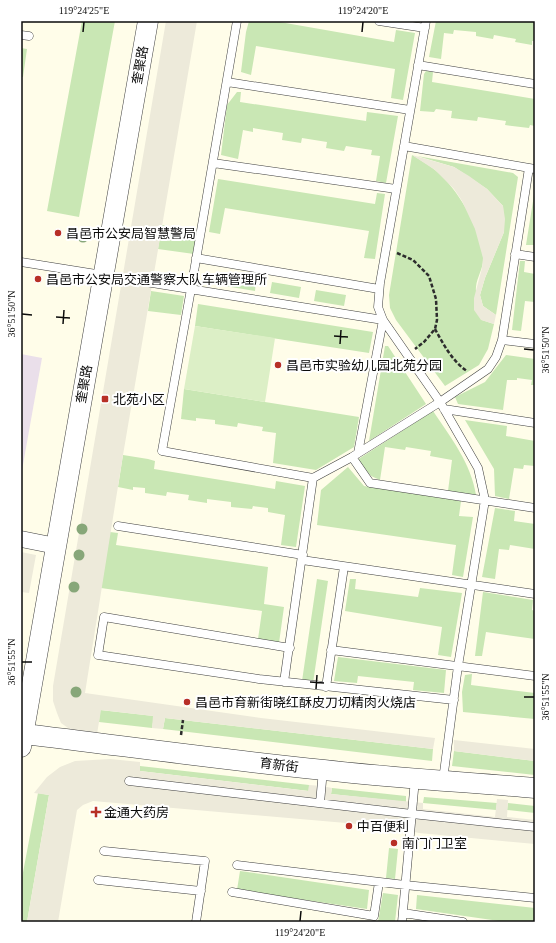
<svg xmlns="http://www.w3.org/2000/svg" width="556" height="943" font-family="'Times New Roman','Noto Sans SC',serif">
  <rect width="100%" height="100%" fill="#fffde9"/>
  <path fill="#eadfea" d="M21,354L42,358L21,476Z"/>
  <path fill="#c9e7b4" d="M82,21H115L79,217L47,211Z
    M249,21H274L394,42L396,30L415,33L403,100L391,98L395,69L256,46L251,75L241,72L246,32Z
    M436,21H535V41H532V45L515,42L516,39L494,35L493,39L476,36V32L454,30L453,34L444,33L441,59L429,57Z
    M21,48L27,49L23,77H21Z
    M426,71L433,72L432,82L535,99V126L530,125L529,128L505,125L506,121L478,117L477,121L451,118L452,111L436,109L434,112L420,111L424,74Z
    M237,92H241L240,102L366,121L367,112L398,116L386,183L376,181L380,156L371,155L372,150L346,146L344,151L326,148L327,142L302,138L301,143L282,140L283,133L253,128V132L243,130L238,159L221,155L227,105Z
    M412,155C420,160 428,164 435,170C458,188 480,228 483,257C484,268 477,276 476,287C475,295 480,311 482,320L494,324L488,349L479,365L445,386L396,320L390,308L389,295Z
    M417,156L513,173L518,177L496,315L483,306L480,295L485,278L504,232L503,206L487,189L454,167Z
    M218,179L375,204L377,193L385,194L375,259L364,258L369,231L225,208L220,234L209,232Z
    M534,195H535V245H526Z
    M162,225L197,231L194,254L158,249Z
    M520,261H525L524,272L535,274V302L525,301L521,331L512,330Z
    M227,275L256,280L255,291L225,286Z
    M272,282L301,287L299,298L270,293Z
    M316,290L346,295L344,306L314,301Z
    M151,291L184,296L181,315L148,311Z
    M198,304L373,332L369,353L195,326Z
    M385,346H388L426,404L369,441Z
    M506,355L535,359V385H531L532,380L517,378V380H507L503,410L458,404L455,397L485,382Z
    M184,389L359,417L354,447L316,470L273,463L276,433L262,431L263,427L238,423L237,427L215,424V420L196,418V421L181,419Z
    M433,411C451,438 471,463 476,495L448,491L452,460L430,456L431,451L406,447L405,450L385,447L380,480L371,476L357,460Z
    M465,420L507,426L506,436L535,441V466L524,465L523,469L514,468L509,499L495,496L494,469Z
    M123,455L148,459L155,461L154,469L275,489L276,481L305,486L296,547L281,545L285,515L268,512V508L253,506L252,509L231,507V502L207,499V503L188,500L189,495L167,492L166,496L145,493V488L133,487V490L118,487Z
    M348,467L364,486L461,501L459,516L473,517L463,577L452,575L456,545L317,525L321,490Z
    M495,508L515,511L514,521L535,524V549L510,545L509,550L499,549L495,579L482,577Z
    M110,532L118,533L116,545L268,567L264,604L284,607L279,643L258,639L262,611L101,588Z
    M317,579L328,581L313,683L302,681Z
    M350,579H356L355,589L418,597L420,588L462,593L451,657L438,655L442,627L345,611Z
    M483,592L533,600L532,610L535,611V639L486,632L482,656H475Z
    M338,657L446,670L444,693L413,690L414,682L358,676L357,683L334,681Z
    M472,674L471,685L535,693V719L463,712L462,692L465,675Z
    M100,710L154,716L152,728L99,722Z
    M165,718L433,749L432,761L163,729Z
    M454,751L535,761V775L452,766Z
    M140,766L309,785V791L140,771Z
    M332,788L406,796V802L331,794Z
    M38,793L49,795L27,922H21V883Z
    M424,797L497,803L496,810L423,803Z
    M508,803L535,806V813L507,810Z
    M389,848L398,849L395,879L386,878Z
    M240,871L369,890L367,909L237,890Z
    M383,893L398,895L395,922H378Z
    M417,895L535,908V922H506L416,909Z"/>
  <path fill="#dcefc6" d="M195,326L275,338L265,402L184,389Z"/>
  <path fill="#edeada" d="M166,21H197L123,455L85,693L261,718L435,738L433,749L165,718L163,729L152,728L153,716L101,710L97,734L71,730L61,723L57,713L53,701V686Z
    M412,155L454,167L469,176L487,189L503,206L505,219L504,232L485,278L480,295L483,306L496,315L494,324L481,320L474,310V298L482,268L483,258L475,229L462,201L454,189L435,170Z
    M21,552L36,555L29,593L21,592Z
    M454,740L535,749V761L454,751Z
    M110,759L140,762V771L308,791L309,785L322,786L332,788L331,794L423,803V809L495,817L497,799L508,800L507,817L535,820V844L419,833L392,827L93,801L83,805L77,810L58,922H27L49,795L34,793L47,777L60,767L75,761Z"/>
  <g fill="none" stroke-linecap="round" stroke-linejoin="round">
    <g stroke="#3e3e3e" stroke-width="9">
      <path id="service" d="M237,21L191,289L162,451L313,478
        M379,21L425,28
        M21,35L29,36
        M418,65L535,84
        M227,82L410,110
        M404,146L535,169
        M213,163L396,189
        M515,254L535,257
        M196,258L379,289
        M21,262L383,320L358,453
        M502,340L535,344
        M444,409L535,423
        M352,457L370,483L535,508
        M118,526L303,555
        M302,560L535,594
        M290,648L104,617L98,655L259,679L454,700
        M331,650L535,676
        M284,682L313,478L352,457L440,402L383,320L378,307L380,283L426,21
        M326,687L344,567
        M443,780L458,666L485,500L478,468L440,402L488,369L496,357L502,340L529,168
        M129,781L412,814L535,827
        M320,803L323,770
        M104,851L205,861L196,922
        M237,865L405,885L535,898
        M98,880L201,891
        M232,892L374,916L379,882
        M403,913L463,922
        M402,922L415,779"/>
    </g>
    <g stroke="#3e3e3e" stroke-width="17">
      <path id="minor" d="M21,539L56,546"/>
    </g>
    <g stroke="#3e3e3e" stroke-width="21">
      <path id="tertiary" d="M24,734C124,746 224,760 324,770C394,778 465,782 535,788
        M21,747L148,21"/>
    </g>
    <path stroke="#2d2d2d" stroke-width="2.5" stroke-dasharray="4 2" stroke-linecap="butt" d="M397,253L413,260L429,276L436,299L437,320L435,329L424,342L415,349
      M435,329C443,344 453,362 467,371
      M181,735L183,720"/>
    <use href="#service" stroke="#fff" stroke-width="8"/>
    <use href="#minor" stroke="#fff" stroke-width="16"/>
    <use href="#tertiary" stroke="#fff" stroke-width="20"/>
  </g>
  <g fill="#87a779">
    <circle cx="83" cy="237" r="5.5"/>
    <circle cx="82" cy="529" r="5.5"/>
    <circle cx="79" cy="555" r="5.5"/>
    <circle cx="74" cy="587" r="5.5"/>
    <circle cx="76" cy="692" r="5.5"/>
  </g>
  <path fill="none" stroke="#0b0b0b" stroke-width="1.5" d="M83,32L84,22M362,32L363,22M22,314L32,315M56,317L70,318M63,324L64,310M334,336L348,337M340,344L341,330M524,349L534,350M22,662H32M310,682L324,683M316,689L317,675M524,697H534M300,921L301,911"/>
  <g fill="#b72f26" stroke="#fff" stroke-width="1.5">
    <circle cx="58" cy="233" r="4"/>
    <circle cx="38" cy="279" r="4"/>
    <circle cx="278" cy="365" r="4"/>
    <rect x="101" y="395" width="8" height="8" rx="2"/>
    <circle cx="187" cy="702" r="4"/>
    <path d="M94 806h4v4h4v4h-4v4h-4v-4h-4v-4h4z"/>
    <circle cx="349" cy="826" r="4"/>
    <circle cx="394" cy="843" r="4"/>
  </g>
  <g text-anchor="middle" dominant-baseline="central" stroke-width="4" stroke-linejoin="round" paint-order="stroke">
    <g font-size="13" fill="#0b0b0b" stroke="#fff">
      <text transform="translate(140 65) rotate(-80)">奎聚路</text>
      <text transform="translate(84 384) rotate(-80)">奎聚路</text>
      <text transform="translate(279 765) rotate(7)">育新街</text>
    </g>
    <g font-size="13" fill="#0b0b0b" stroke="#fff" text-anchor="start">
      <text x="66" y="233">昌邑市公安局智慧警局</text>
      <text x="46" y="279">昌邑市公安局交通警察大队车辆管理所</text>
      <text x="286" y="365">昌邑市实验幼儿园北苑分园</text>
      <text x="113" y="399">北苑小区</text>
      <text x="195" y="702">昌邑市育新街晓红酥皮刀切精肉火烧店</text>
      <text x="104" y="812">金通大药房</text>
      <text x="357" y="826">中百便利</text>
      <text x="402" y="843">南门门卫室</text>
    </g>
  </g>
  <rect width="556" height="943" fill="none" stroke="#ffffff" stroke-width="44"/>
  <rect x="22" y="22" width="512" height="899" fill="none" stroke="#0b0b0b" stroke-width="1.5"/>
  <g font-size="10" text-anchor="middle" fill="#0b0b0b">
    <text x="84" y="14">119°24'25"E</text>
    <text x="363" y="14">119°24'20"E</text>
    <text transform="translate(11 314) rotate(-90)" y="4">36°51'50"N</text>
    <text transform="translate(545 350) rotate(-90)" y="4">36°51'50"N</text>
    <text transform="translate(11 662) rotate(-90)" y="4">36°51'55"N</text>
    <text transform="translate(545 697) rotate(-90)" y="4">36°51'55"N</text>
    <text x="300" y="936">119°24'20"E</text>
  </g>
</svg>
